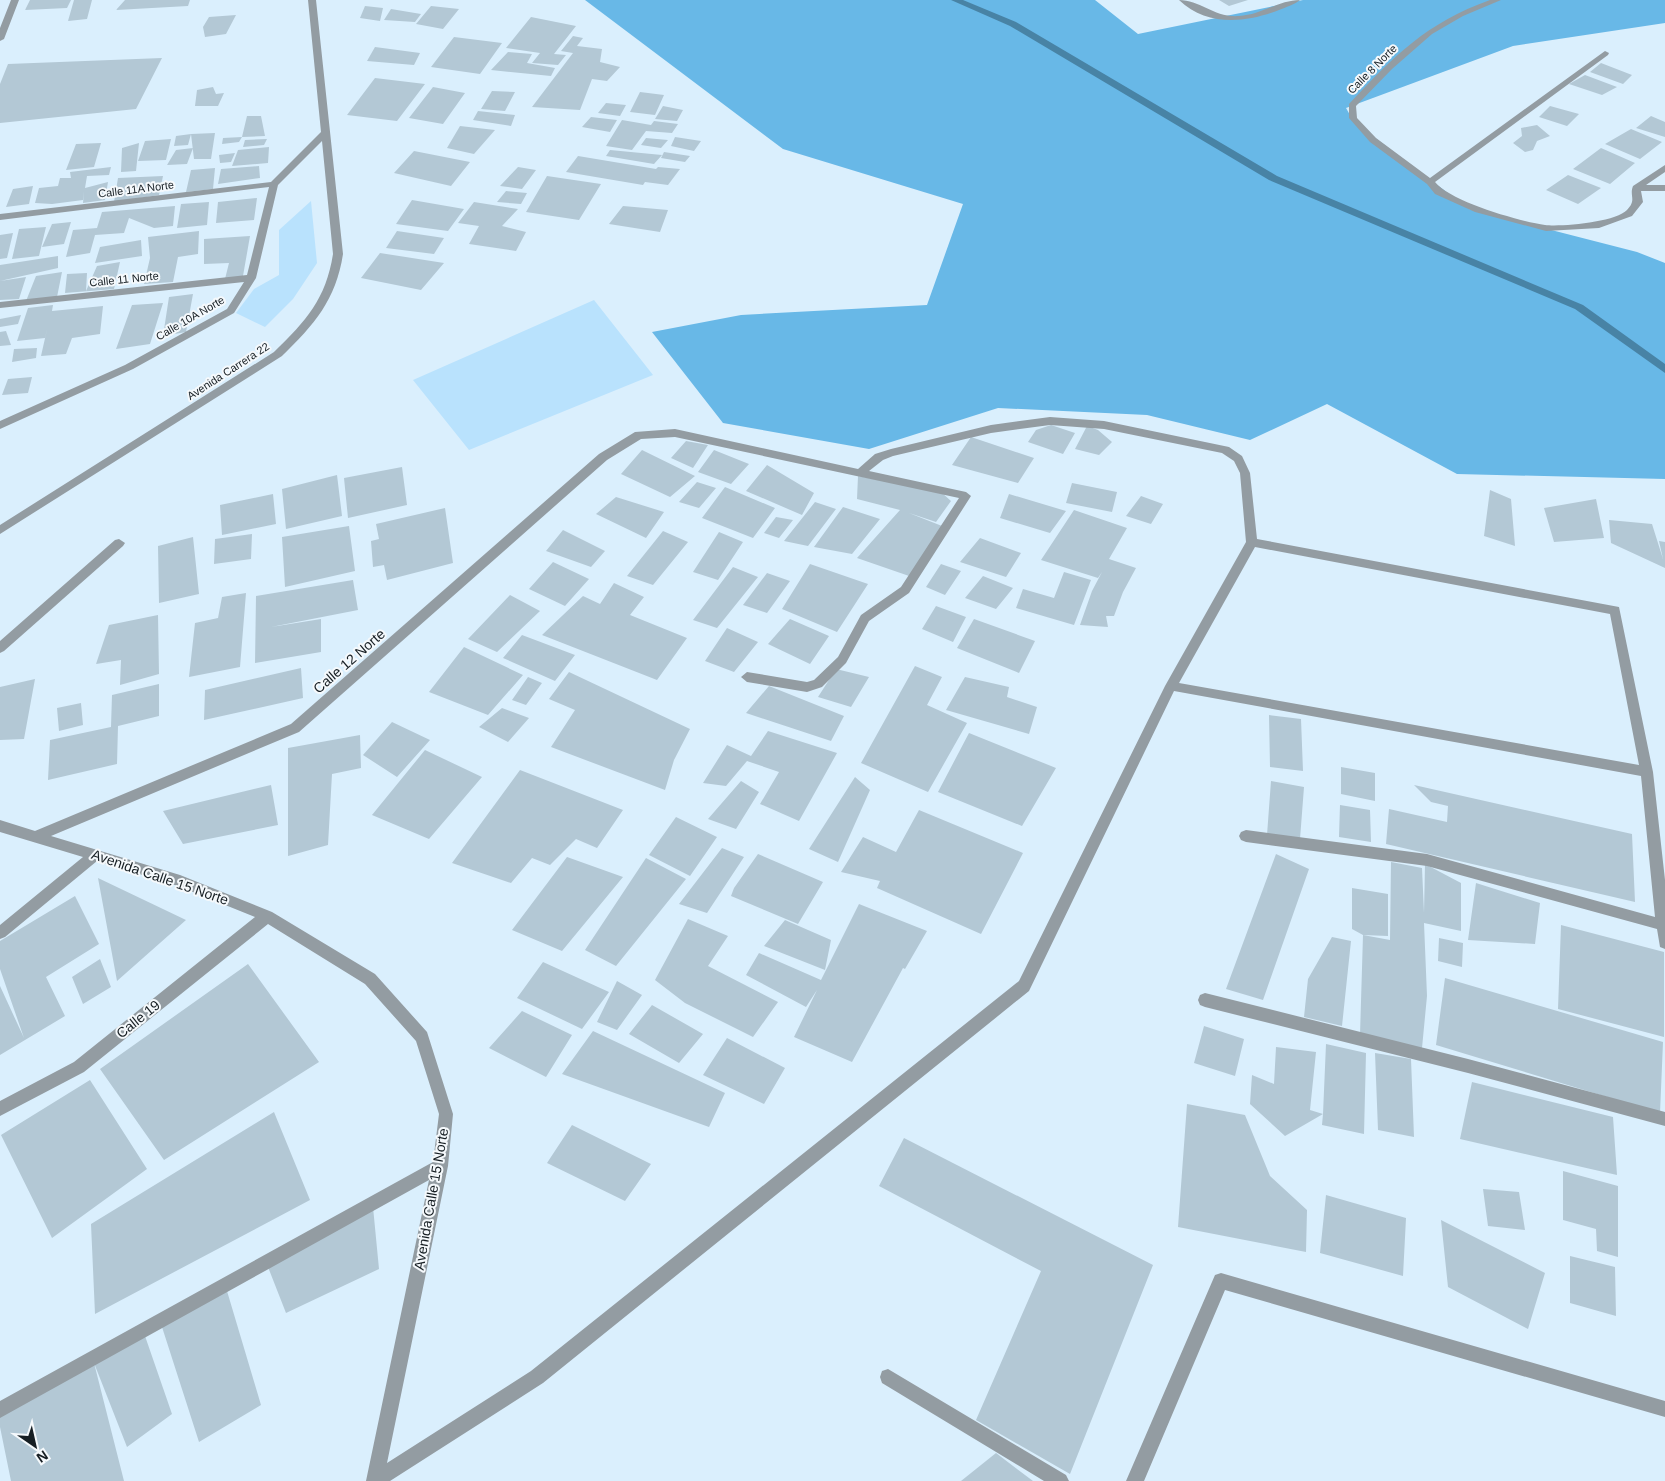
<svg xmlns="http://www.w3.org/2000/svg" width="1665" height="1481" font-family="Helvetica,sans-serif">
  <rect width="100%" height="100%" fill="#daeffd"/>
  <path fill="#b9e2fd" d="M311,201L317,263L293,299L265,327L236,313L254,289L279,275V230Z
    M594,300L653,375L469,450L413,380Z"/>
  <path fill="#68b8e7" d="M585,0H1095L1138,34L1303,0H1665V23L1513,46L1346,108L1354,122L1469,209L1637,252L1665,263V479L1457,474L1327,404L1250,440L1147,415L998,408L869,449L723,423L652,332L741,315L927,305L963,204L783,149Z"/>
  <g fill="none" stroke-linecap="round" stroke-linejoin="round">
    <path fill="#4883a5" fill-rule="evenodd" d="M951,0H963L1016,22L1277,176L1583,305L1665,364V373L1575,309L1269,180L1010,26Z"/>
  </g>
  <path fill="#b3c8d5" d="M30,0H71L67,8L25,10Z
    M74,0H92L87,19L68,21Z
    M125,0H190L188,6L116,10Z
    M1219,0H1248L1229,6Z
    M365,6L383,8L380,21L360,18Z
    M431,6L459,9L443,29L416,24Z
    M391,9L421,14L415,22L384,20Z
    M236,15L226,34L205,37L203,27L209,17Z
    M531,17L576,26L554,54L566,55L558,65L532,63L540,53L506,48Z
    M573,36L583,38L577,46L602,49L600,62L620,67L607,81L592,79L580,110L532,107L573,53L561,51Z
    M454,37L502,43L480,74L431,67Z
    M375,47L420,53L414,65L367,61Z
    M508,52L532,54L527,63L555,68L551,76L491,70Z
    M162,58L136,109L0,123V84L8,64Z
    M1601,63L1632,75L1623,84L1590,72Z
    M1585,75L1617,87L1602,95L1569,84Z
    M375,78L425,84L397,121L347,115Z
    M213,87L216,94L224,93L218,106H195L197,90Z
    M433,87L465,93L443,124L409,118Z
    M492,91L515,92L505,111L481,109Z
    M640,92L664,95L655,115L630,112Z
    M606,103L626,105L620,116L598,113Z
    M663,106L683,110L677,121L655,119Z
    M1550,106L1579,114L1567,126L1539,117Z
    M478,111L515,115L511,126L473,120Z
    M247,116H261L265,136L242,137Z
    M1651,116L1665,122V137L1636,128Z
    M591,117L617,120L610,132L582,127Z
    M622,120L651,125L654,121L678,124L672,133L646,131L632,150L606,146Z
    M1537,125L1550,136L1537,141L1533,150L1525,152L1513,143L1522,136L1521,128Z
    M460,126L495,130L474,154L447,148Z
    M1631,129L1662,142L1640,159L1605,144Z
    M215,133L211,159H194L191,134Z
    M191,134L188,145L174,146L176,136Z
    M242,137L239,142L222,144L223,138Z
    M675,137L701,141L694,151L671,146Z
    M646,138L668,140L661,148L641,145Z
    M171,139L166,160L138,161L145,141Z
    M267,139L264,145L243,147L245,140Z
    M101,143L94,167L66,170L76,144Z
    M139,143L136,171L121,172L122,148Z
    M269,147L268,163L232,166L238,150Z
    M193,148L187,164L167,165L176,150Z
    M1601,148L1635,163L1610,184L1573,169Z
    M610,150L662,155L654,164L606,156Z
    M414,151L470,162L451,186L394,173Z
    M664,152L690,156L685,162L661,158Z
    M235,153L231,162L220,163L219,155Z
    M578,156L656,169L658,167L680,169L668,185L645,182L643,185L566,172Z
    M259,166L260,178L218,184L221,169Z
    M111,167L109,175L87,176L85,188L108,182L105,200L83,203L84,191L83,200L52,204L35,203L39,188L58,186L60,178H71L70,172Z
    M518,167L536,170L522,189L500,186Z
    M215,168L213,189L186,192L191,170Z
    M1568,175L1601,188L1578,204L1546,190Z
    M163,176L159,195L114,202L118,178Z
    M547,176L601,184L579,220L526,212Z
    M33,186L29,204L6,207L13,189Z
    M506,191L527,193L521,204L497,202Z
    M257,198L254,220L216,223L218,202Z
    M412,200L464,209L448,231L396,224Z
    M209,202L207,225L177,228L181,204Z
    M474,202L518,209L502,226L526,232L516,251L469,244L479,226L458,223Z
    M175,206L173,226L154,228L129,218L124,233L95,235L90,253L66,257L73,230L97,228L102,212Z
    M623,206L668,210L660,232L609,224Z
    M71,222L64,244L42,247L52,224Z
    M46,227L39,256L12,259L19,229Z
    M199,231L198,254L178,257L173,282L144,284L150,258L148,237Z
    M397,231L444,238L434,254L386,248Z
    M13,233L7,258L0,259V235Z
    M250,236L243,276L225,279L229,263L204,264V239Z
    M141,240L142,256L95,263L100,247Z
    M380,253L444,263L421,290L361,278Z
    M58,256V268L0,281V265Z
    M120,262L114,289L65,293L67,274L87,273L86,291L97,266Z
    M62,272L57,297L26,301L36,276Z
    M26,277L19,299L0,300V281Z
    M193,294L186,332L163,336L169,297Z
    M163,303L150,344L116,349L132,305Z
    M53,305L52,311L103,306L100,334L72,338L66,354L41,356L48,325L45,338L17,341L28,308Z
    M21,315L18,324L0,327V319Z
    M6,331L11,345L0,346V332Z
    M37,348L36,358L12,362L14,349Z
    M32,377L28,393L2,395L8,379Z
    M1051,425L1075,433L1063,454L1028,442L1036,430Z
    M1087,426L1098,430L1112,442L1099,455L1075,449Z
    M971,437L1034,458L1018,483L952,465Z
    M686,441L708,445L693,468L671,458Z
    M642,450L695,476L670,497L621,474Z
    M714,450L749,464L731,484L698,472Z
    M767,465L814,493L802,515L746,491Z
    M402,467L407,505L348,518L344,478Z
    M337,475L342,516L286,529L282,489Z
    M858,476L941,492L951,501L936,522L909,513L942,526L912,577L857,558L900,510L857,499Z
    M697,482L716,488L699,508L679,502Z
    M1072,483L1117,492L1112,512L1066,503Z
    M725,487L775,508L753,538L702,518Z
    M1490,490L1511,499L1515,546L1484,536Z
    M273,494L276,524L222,535L220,505Z
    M1009,494L1066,511L1050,533L1000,518Z
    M1141,496L1163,504L1151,524L1126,516Z
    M616,497L664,512L646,538L596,514Z
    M1596,499L1604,538L1554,542L1544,508Z
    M815,502L836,509L808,546L784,541Z
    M843,507L880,519L852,554L814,547Z
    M445,508L453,563L387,580L384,565L373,567L371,541L379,539L376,524Z
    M1074,510L1127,528L1109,559L1136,568L1123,592L1114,616H1106L1108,627L1080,625L1092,591L1102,572L1098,578L1041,560Z
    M776,517L793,520L779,538L764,533Z
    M1609,520L1652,524L1663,559L1659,541L1665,542V568L1611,543Z
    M349,526L355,571L285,587L282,537Z
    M563,530L605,551L591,567L546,551Z
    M663,531L688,542L653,585L627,576Z
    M719,532L743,542L718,580L693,572Z
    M252,534L251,559L214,564L215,539Z
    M193,537L199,594L159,603L158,546Z
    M980,538L1021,553L1006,577L960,562Z
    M553,562L589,579L565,606L529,589Z
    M810,564L868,584L837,632L782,609Z
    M941,564L961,571L945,595L926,587Z
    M733,567L758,577L717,628L693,620Z
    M1064,572L1091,580L1074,625L1016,608L1023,589L1054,598Z
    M767,573L790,581L767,613L743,605Z
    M983,576L1013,588L996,609L965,598Z
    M353,580L358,610L271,627L321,619V652L255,663L256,596Z
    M614,583L644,597L630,615L687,638L657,680L542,635L583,596L600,604Z
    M246,593L240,667L189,677L195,623L218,618L222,597Z
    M510,595L540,611L497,652L468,639Z
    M936,606L966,617L953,642L922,629Z
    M158,615L159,674L120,685L121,660L96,664L109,625Z
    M790,619L829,636L810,664L768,644Z
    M974,619L1035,641L1019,673L957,648Z
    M727,628L758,642L734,672L705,661Z
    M522,635L575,655L555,681L503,658Z
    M464,647L523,675L488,715L429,692Z
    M915,666L942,677L927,705L967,723L928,792L861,763Z
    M301,668L303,698L204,720L205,690Z
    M836,669L869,677L851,707L818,697Z
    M569,672L690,729L674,760L665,790L551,747L575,710L549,699Z
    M528,677L542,683L526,705L512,700Z
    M965,677L1009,687L1007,697L1037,707L1029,734L946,710Z
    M35,679L24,739L0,740V687Z
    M159,684V716L118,726L117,764L48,780L50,740L111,727L112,695Z
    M769,686L844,716L831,741L746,713Z
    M81,703L83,725L59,731L57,708Z
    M502,708L529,718L508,742L479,727Z
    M1269,715L1301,719L1303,771L1270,767Z
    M392,722L430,740L397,777L363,755Z
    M768,731L837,753L799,821L760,804L779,772L747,761L726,786L703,783L727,745L751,756Z
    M969,733L1056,768L1022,826L938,792Z
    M360,735L361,768L332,774L328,845L288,856V748Z
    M425,750L482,777L429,839L372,815Z
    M1341,767L1375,773V801L1341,794Z
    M520,770L623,810L597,848L576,839L550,865L532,858L511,883L452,863Z
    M855,777L870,790L838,862L809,849Z
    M741,781L759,792L736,829L708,819Z
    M1271,781L1304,787L1300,839L1267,835Z
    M271,785L278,825L183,844L163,811Z
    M1414,785L1632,834L1635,902L1386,844L1389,809L1447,822L1448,806L1431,802Z
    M1340,805L1370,810L1371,842L1339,837Z
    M919,810L1023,853L981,934L877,888L880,881L841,872L863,837L896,852Z
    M676,817L717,837L690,876L649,855Z
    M722,848L744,857L707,913L679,904Z
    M758,854L823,882L798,924L731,896L734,888Z
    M1276,854L1309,869L1263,1000L1226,989Z
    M567,857L623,877L562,951L512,930Z
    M646,858L686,879L616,966L585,950Z
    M1391,862L1422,868L1424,913L1425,864L1461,883V931L1424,923L1427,996L1422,1048L1360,1035L1363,935L1390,940Z
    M98,878L186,920L117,981Z
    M1476,883L1540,903L1535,944L1468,940Z
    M1352,888L1388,894V936L1363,935L1352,929Z
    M75,896L99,944L46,977L65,1016L0,1055V986L24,1038L0,969V941Z
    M859,904L927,931L905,969L903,968L852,1062L794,1037L817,990L806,1007L746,975L759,953L821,980Z
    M688,919L728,936L708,966L778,1002L753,1037L685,1003L655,980Z
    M785,920L831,940L825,970L764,946Z
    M1561,925L1664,952V1037L1558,1009Z
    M1332,937L1351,941L1342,1026L1304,1017L1308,979Z
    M1439,938L1463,943L1462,967L1438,961Z
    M100,959L111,987L83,1004L72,977Z
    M543,962L609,992L582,1029L517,998Z
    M248,964L319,1062L164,1160L100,1069Z
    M1445,978L1663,1042L1660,1113L1436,1045Z
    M617,981L642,995L617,1030L597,1022Z
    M652,1005L703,1034L679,1063L629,1034Z
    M522,1011L572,1035L546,1077L489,1048Z
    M1204,1026L1244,1039L1235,1076L1194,1063Z
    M593,1031L725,1093L709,1127L562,1074Z
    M727,1038L785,1068L764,1104L703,1075Z
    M1326,1044L1366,1053L1364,1134L1322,1125L1323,1114L1285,1136L1250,1104L1252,1075L1274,1084L1276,1047L1316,1052L1310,1110L1323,1114Z
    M1375,1053L1411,1059L1414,1137L1378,1130Z
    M90,1080L147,1169L52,1238L1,1135Z
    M1472,1082L1613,1117L1617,1175L1460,1139Z
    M1187,1104L1245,1115L1270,1176L1307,1210L1306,1252L1178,1227Z
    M274,1112L310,1200L95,1314L91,1224Z
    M572,1125L651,1164L625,1201L547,1163Z
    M904,1138L1153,1265L1070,1474L976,1420L1041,1271L879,1186Z
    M1563,1171L1618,1186V1257L1597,1251L1596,1229L1563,1220Z
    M1483,1189L1519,1192L1525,1230L1488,1226Z
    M1326,1195L1406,1218L1403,1276L1320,1253Z
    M373,1207L379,1269L286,1313L268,1267Z
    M1441,1220L1545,1273L1528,1329L1448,1287Z
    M1570,1256L1615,1267L1616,1316L1570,1303Z
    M227,1291L261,1405L199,1442L162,1327Z
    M145,1336L172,1414L127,1447L94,1363L124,1481H11L0,1427V1411Z
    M996,1453L1033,1481H961Z"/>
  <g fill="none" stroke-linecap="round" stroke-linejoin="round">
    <path fill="#939ca2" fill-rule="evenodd" d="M11,0H19L4,39L0,41V28Z
      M308,0H316L343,254C336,300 314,325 282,356L0,534V525L274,352C306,321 326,299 333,254L322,141L278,185L256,278L234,313L133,369L0,429V421L125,365L227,309L244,282L0,308V302L247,275L269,187L0,220V214L271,182L321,132Z
      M1179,0C1200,0 1215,18 1239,16C1261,15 1279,0 1300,0C1294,5 1286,7 1279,10C1246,23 1207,27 1179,0Z
      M1490,0H1501L1463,16L1432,34L1392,69L1356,106L1357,118L1376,138L1430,178L1605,51L1609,53L1608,55L1435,182C1451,202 1519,221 1545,225C1561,227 1616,222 1627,210C1637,200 1629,196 1633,186L1665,165V172L1646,185H1665V191H1641L1643,202L1632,216L1599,228L1546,231L1475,212L1435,194L1427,184L1370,142L1349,118V104C1394,56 1426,23 1490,0Z
      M1050,417L1104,421L1229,447L1242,456L1250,473L1257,539L1619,607L1653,772L1665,880V949L1660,947L1657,929L1427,866L1246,842L1241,840L1239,836L1241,832L1246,830L1427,854L1655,917L1641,776L1174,691L1029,991L543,1383L390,1481H366L429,1180L0,1418V1401L433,1162L439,1114L416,1041L365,984L268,924L84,1072L0,1116V1101L74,1062L255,917L178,886L97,861L5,937L0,939V925L83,857L0,832V820L35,831L291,724L599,454L635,432L675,429L858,469L875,454L891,449L991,425ZM1050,425L1104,429L1222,453L1234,461L1240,473L1246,542L1165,686L1019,981L531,1371L387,1463L448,1166L453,1114L427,1032L375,974L272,912L180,875L51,836L299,732L607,460L641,439L675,437L959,498L901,587L861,615L838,657L814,680L807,682L747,672L741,677L747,682L807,692L822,687L846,663L869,621L909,593L971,496L966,492L869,471L883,460L893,456L991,433ZM1255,547L1610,614L1639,765L1179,683Z
      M119,539L125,543L123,546L4,651L0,653V641L115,540Z
      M1205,993L1468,1059L1665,1112V1126L1468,1073L1205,1007L1200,1005L1198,1000L1200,995Z
      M1221,1273L1665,1401V1417L1225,1290L1144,1481H1126L1215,1275Z
      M888,1369L1066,1475L1069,1481H1044L882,1383L880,1377L882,1371Z"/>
  </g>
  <g text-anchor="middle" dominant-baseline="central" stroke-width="4" stroke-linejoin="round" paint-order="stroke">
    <g font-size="11" fill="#161e23" stroke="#f5f9fc">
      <text transform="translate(1372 69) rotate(-45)">Calle 8 Norte</text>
      <text transform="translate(136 189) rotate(-7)">Calle 11A Norte</text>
      <text transform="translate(124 279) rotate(-6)">Calle 11 Norte</text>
      <text transform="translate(190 318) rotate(-30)">Calle 10A Norte</text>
      <text transform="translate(228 371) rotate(-33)">Avenida Carrera 22</text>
    </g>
    <g font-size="14" fill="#161e23" stroke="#f5f9fc">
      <text transform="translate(349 661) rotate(-41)">Calle 12 Norte</text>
      <text transform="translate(160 877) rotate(19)">Avenida Calle 15 Norte</text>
      <text transform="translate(138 1019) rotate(-39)">Calle 19</text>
      <text transform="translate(431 1199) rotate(-80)">Avenida Calle 15 Norte</text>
    </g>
  </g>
  <g transform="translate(35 1446) rotate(146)" stroke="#f5f9fc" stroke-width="4" paint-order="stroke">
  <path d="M0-4L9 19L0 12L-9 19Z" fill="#161e23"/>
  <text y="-8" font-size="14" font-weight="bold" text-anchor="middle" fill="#161e23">N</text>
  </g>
</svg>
